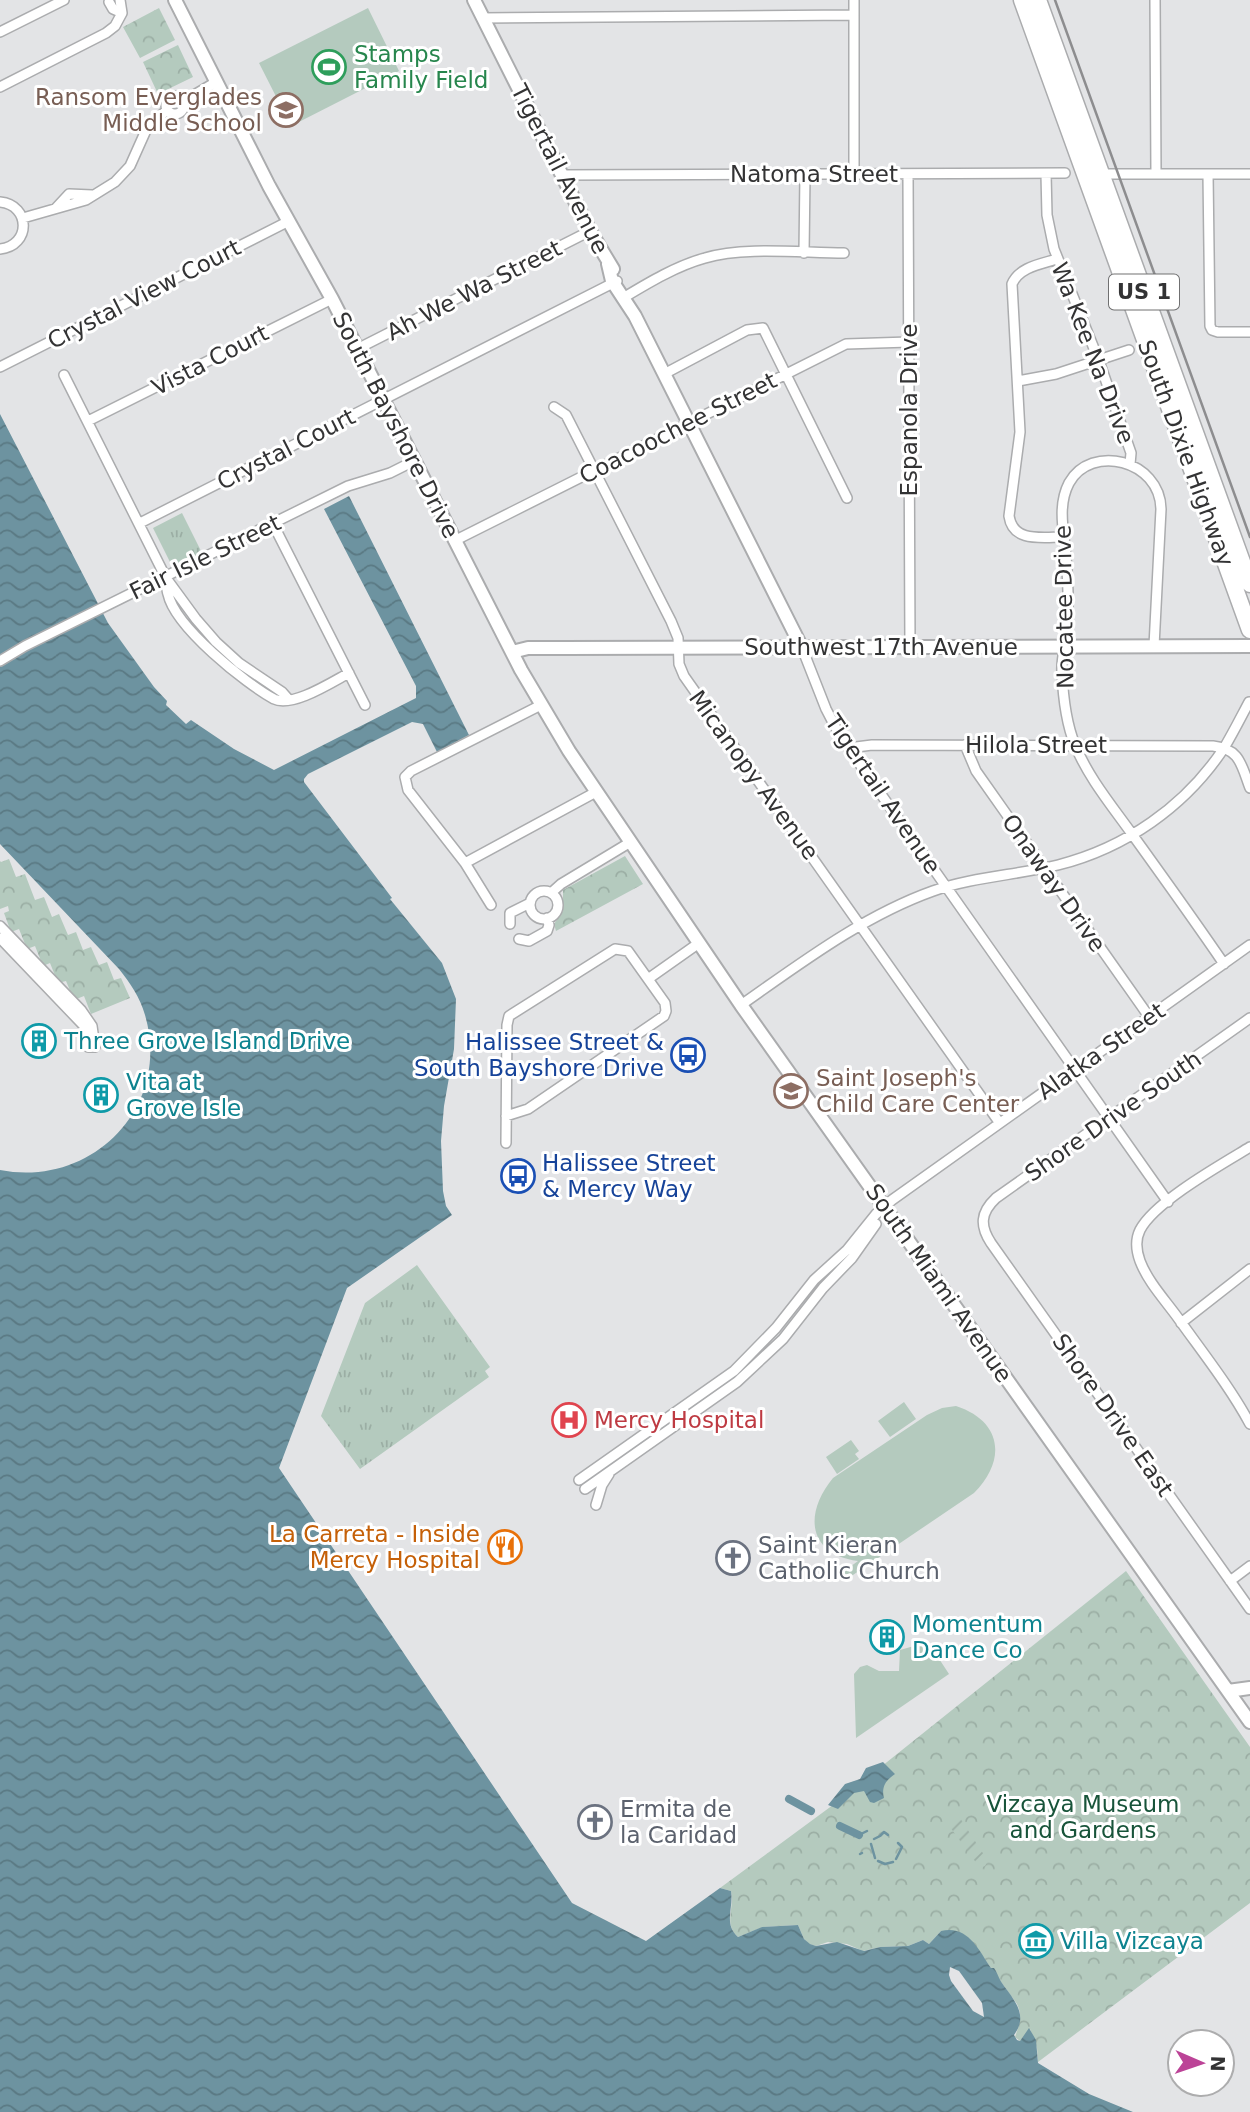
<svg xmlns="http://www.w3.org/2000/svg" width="1250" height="2112" font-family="'DejaVu Sans',sans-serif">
  <defs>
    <pattern id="grass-tufts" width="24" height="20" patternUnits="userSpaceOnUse" patternTransform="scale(1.75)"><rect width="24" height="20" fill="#b4cabe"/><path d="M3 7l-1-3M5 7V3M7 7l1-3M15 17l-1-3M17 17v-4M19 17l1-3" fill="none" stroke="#9baea4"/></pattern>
    <pattern id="forest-crowns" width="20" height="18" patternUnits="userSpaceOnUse" patternTransform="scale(1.75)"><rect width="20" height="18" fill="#b4cabe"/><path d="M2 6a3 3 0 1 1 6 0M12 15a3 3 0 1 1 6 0" fill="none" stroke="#9baea4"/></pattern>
    <pattern id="garden-furrows" width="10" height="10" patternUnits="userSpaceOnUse" patternTransform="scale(1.75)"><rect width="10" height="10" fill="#b4cabe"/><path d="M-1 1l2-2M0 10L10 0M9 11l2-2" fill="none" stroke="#9baea4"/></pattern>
    <pattern id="water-waves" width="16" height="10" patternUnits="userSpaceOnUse" patternTransform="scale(1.75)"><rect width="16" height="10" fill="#6d93a0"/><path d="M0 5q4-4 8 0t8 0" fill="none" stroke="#5a7983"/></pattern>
  </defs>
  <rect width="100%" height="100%" fill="#e3e4e6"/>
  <path fill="url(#grass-tufts)" d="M182,513L203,555L174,570L153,528Z
    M417,1265L490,1367L485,1371L489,1377L360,1469L321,1416L365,1303Z"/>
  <path fill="url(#forest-crowns)" d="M159,8L175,40L140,58L123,27Z
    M178,45L193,77L158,94L143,62Z
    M625,856L643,884L556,931L554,924L563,911V890Z
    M9,859L16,877L25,874L35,900L44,897L52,917L59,914L68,935L76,932L83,950L91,947L99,965L107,962L114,980L121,978L130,998L91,1014L84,996L74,1000L66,981L58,983L50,963L43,966L35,946L27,949L19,929L11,932L4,913L9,911L8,906L0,909V861L1,862Z
    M1126,1571L1250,1747V1903L1038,2062L1037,2048L1030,2029L1020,2041L1015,2037C1019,2025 1023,2017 1017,2004L973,1943L941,1931L929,1944L923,1940L908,1946L880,1947L863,1951L847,1944L828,1942L816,1946L809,1944L804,1939L798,1925L763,1927L738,1937C723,1924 735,1907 731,1891L720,1888L837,1802Z"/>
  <path fill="url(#garden-furrows)" d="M954,1818H960L988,1861L985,1866L980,1868L950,1827V1822Z"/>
  <path fill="#b4cabe" d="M368,8L399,71L291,126L259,63Z
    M904,1402L916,1419L890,1437L878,1421Z
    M956,1406C1002,1421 1007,1460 974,1493L847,1579L843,1572L858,1561C807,1554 804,1513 833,1478L927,1415L942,1408Z
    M851,1440L859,1451L855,1454L859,1459L837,1474L826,1457Z
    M928,1642L949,1674L856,1738L854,1674L860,1667L867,1665L879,1671H899L900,1650Z"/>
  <path fill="url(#water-waves)" d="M0,414L108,623L154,687L167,701L166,705L186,724L191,720L234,749L274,770L416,698V686L324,509L349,496L469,735L437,752L423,724L412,722L308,774L304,779V782L392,898L390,899L442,963L456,999L454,1049L444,1106L441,1141L443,1191L446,1206L452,1215L347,1288L279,1468L572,1903L646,1941L720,1888L731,1891C734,1907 723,1924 738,1937L762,1927L798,1925L804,1939L810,1944L816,1946L837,1942L864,1951L880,1947L908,1946L923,1940L929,1944L941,1931C968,1925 978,1949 991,1968H994C998,1974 998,1977 1002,1983C1014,2000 1029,2015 1014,2035L1017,2040L1020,2041L1029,2028L1036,2040L1038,2063L1089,2094L1133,2112H0V1170C92,1188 172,1107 145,1015C140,997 130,983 119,969L0,844Z
    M883,1762L895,1774C886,1780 881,1787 884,1798L874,1803L870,1802L864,1791L854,1793L838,1809L828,1805L845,1784L860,1779L866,1768Z"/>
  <path fill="#e3e4e6" d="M950,1967L959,1971L982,2003L984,2017L973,2011L951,1981L949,1975Z"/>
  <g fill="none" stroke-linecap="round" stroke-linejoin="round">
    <path stroke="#6d93a0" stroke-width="2.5" d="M859,1835L867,1831
      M874,1839L880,1836L884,1832L888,1835
      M871,1844L875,1858
      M860,1854L862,1853
      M896,1859L902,1847L898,1843
      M878,1861L885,1864L893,1862"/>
    <path stroke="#6d93a0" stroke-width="8" d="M789,1799L811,1811
      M840,1826L859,1835"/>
    <g stroke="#abacae" stroke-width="12">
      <path id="street" d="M854,0V173
        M1155,0L1156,174
        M109,2L113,9L122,13
        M483,18L854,15
        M0,32L64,0
        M0,87L106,33L115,26L122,13L120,0
        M166 105a9 9 0 1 1 18 0a9 9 0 1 1-18 0Z
        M184,101L216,82
        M908,174L910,647
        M1046,174L1047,215L1054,249L1099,361L1131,453L1130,464
        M1102,174H1250
        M1208,174L1210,326L1212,330L1218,332H1250
        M563,175L1065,173
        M0,202C31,205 31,246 0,249
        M56,208L69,194L92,195
        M23,218L86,200L115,182L130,166L147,128L167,110
        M804,253L805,174
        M1057,259C1041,264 1019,267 1012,284L1020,432L1009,516C1013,543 1042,537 1064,537
        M623,298C648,283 676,266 705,258C744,246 802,253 844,253
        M357,349L590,231
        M0,367L289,221
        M664,374L747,330L763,328L847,498
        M64,375L166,578L196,619L216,642L239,663L282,692L289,700
        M1018,381L1056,374L1129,350
        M554,407L566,415L671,621L678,638L679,664L684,676L999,1122
        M88,421L332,299
        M140,523L617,281
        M273,524L365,705
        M454,541L846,344L909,342
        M166,578C167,583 166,589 168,594C175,627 245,683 274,699C292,708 332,682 349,673
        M1154,646L1161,509C1160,460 1091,443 1069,483C1057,506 1064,532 1066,556C1068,580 1069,606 1067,630C1066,645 1061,657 1062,672C1063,696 1066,723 1075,745C1088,777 1112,806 1132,834C1163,877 1194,920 1224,964
        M802,648L826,709L840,736L1168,1202
        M0,661L25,646L348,486L390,473L414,461
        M965,745L976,771L1150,1018
        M848,748L872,745L1213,746C1240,749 1241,764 1250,788
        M465,863L596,792
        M530 905a14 14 0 1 1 28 0a14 14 0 1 1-28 0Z
        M551,893L561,884L629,843
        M491,905L465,863L408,790L405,777L411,771L541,705
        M510,924V913L530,903
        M0,926L81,1010L92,1026L95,1047
        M0,938L87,1029L88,1047H95
        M519,939L529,941L547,931L549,925L547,918
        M648,979L699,943
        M741,1005C801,963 863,916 933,891C972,877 1017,875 1058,865C1125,848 1185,807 1224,748C1233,733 1241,717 1249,702
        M1250,1018L996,1198C980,1213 980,1226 991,1243L1250,1609
        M506,1143L507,1025L509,1016L615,949L628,951L665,1003L666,1011L664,1016L528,1109L506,1116
        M1250,1147C1222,1164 1154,1202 1140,1230C1135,1240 1136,1250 1140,1261C1148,1282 1165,1300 1178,1318C1203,1353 1230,1387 1250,1424
        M1181,1323L1250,1269
        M579,1480L734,1371L776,1328L814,1280L847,1250L876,1214L892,1200L1250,945
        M585,1489L737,1382L783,1339L823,1288L852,1258L876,1224
        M596,1505L602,1485L609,1474
        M1230,1581L1250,1566"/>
    </g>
    <g stroke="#abacae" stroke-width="16">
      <path id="secondary" d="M175,0L269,186L332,299L521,670L569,751L741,1005L1250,1722
        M474,0L590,231L613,269
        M608,264L612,281L635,316L802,648
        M512,652L528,648H563L1250,646
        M1228,1691L1250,1688"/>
    </g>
    <g stroke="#abacae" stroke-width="19">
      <path id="highway" d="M1022,0L1250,630
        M1038,0L1250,584"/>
    </g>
    <use href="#street" stroke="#fff" stroke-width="9"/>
    <use href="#secondary" stroke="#fff" stroke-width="12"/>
    <use href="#highway" stroke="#fff" stroke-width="16"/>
    <path stroke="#8d8d8f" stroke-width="2.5" d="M1055,0L1250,537"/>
  </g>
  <defs>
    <g id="stadium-ring" transform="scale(1.75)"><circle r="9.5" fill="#fff" stroke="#2e9e5b" stroke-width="1.5"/><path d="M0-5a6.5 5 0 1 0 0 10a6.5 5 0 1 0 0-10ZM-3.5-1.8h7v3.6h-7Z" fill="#2e9e5b"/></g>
    <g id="school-ring" transform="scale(1.75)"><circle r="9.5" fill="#fff" stroke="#8d6e63" stroke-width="1.5"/><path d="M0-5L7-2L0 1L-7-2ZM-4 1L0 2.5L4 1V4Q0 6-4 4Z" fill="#8d6e63"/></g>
    <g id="building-ring" transform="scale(1.75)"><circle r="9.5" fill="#fff" stroke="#0f9aa8" stroke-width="1.5"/><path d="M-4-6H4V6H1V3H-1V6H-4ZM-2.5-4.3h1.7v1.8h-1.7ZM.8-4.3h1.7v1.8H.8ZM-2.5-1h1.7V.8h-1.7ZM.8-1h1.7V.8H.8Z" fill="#0f9aa8"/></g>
    <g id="bus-ring" transform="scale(1.75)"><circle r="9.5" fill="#fff" stroke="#1a4fb4" stroke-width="1.5"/><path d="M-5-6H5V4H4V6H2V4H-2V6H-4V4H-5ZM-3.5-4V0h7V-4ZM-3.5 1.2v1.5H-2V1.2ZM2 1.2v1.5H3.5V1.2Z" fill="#1a4fb4"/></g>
    <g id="hospital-ring" transform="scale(1.75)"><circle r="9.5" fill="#fff" stroke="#e0444e" stroke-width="1.5"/><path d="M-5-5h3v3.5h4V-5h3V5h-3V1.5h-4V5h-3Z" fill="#e0444e"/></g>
    <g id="restaurant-ring" transform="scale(1.75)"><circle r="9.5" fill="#fff" stroke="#e8710a" stroke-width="1.5"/><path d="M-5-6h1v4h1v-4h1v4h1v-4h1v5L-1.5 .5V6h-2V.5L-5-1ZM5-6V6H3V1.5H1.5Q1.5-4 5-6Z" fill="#e8710a"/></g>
    <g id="church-ring" transform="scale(1.75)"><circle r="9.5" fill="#fff" stroke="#6b7280" stroke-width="1.5"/><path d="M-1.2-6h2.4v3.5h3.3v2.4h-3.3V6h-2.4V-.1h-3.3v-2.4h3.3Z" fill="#6b7280"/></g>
    <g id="museum-ring" transform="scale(1.75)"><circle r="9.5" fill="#fff" stroke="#0f9aa8" stroke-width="1.5"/><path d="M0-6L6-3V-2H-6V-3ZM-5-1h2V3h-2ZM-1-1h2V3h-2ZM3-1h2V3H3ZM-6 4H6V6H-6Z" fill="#0f9aa8"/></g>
  </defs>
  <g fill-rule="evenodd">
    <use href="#stadium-ring" x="329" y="67"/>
    <use href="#school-ring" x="286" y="110"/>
    <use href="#building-ring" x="39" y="1041"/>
    <use href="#bus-ring" x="688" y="1055"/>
    <use href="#school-ring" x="791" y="1091"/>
    <use href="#building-ring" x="101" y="1095"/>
    <use href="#bus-ring" x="518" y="1176"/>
    <use href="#hospital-ring" x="569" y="1420"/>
    <use href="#restaurant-ring" x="505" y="1547"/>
    <use href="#church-ring" x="733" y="1558"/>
    <use href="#building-ring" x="887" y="1637"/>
    <use href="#church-ring" x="595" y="1822"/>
    <use href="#museum-ring" x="1036" y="1941"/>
  </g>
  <g text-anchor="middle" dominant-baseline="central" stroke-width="6" stroke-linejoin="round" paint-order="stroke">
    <rect fill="#fff" stroke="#707071" stroke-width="2" x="1109" y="274.5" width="70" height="35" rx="5"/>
    <g font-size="21" font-weight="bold" fill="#333334">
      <text x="1144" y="292">US 1</text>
    </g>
    <g font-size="23" fill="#27864d" stroke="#fff" text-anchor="start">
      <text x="354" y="54">Stamps<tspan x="354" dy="26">Family Field</tspan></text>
    </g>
    <g font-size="23" fill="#785e54" stroke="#fff" text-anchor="end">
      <text x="262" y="97">Ransom Everglades<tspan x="262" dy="26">Middle School</tspan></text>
      <text x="816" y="1078" text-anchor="start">Saint Joseph's<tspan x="816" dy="26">Child Care Center</tspan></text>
    </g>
    <g font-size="23" fill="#333334" stroke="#fff">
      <text transform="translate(560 169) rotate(63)">Tigertail Avenue</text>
      <text x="814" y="174">Natoma Street</text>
      <text transform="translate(474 290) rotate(-27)">Ah We Wa Street</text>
      <text transform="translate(144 294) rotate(-27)">Crystal View Court</text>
      <text transform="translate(1093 353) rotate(69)">Wa Kee Na Drive</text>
      <text transform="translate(210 360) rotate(-27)">Vista Court</text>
      <text transform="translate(909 410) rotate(-90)">Espanola Drive</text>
      <text transform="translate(396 425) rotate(63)">South Bayshore Drive</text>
      <text transform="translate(678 428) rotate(-27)">Coacoochee Street</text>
      <text transform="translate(286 449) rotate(-27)">Crystal Court</text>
      <text transform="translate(1186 453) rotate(70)">South Dixie Highway</text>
      <text transform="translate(205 557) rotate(-26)">Fair Isle Street</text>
      <text transform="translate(1064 607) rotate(-91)">Nocatee Drive</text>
      <text x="881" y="647">Southwest 17th Avenue</text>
      <text x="1036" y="745">Hilola Street</text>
      <text transform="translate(754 775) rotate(54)">Micanopy Avenue</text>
      <text transform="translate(883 794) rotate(56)">Tigertail Avenue</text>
      <text transform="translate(1054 883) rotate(55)">Onaway Drive</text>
      <text transform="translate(1101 1051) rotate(-35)">Alatka Street</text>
      <text transform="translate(1113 1116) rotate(-35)">Shore Drive South</text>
      <text transform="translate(939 1283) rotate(55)">South Miami Avenue</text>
      <text transform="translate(1113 1415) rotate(55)">Shore Drive East</text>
    </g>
    <g font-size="23" fill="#0d838f" stroke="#fff" text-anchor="start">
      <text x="64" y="1041">Three Grove Island Drive</text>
      <text x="126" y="1082">Vita at<tspan x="126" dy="26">Grove Isle</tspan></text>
      <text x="912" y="1624">Momentum<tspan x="912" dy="26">Dance Co</tspan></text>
      <text x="1060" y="1941">Villa Vizcaya</text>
    </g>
    <g font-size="23" fill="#164399" stroke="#fff" text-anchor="end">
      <text x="664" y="1042">Halissee Street &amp;<tspan x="664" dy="26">South Bayshore Drive</tspan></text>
      <text x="542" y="1163" text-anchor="start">Halissee Street<tspan x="542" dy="26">&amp; Mercy Way</tspan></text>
    </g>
    <g font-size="23" fill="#be3a42" stroke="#fff" text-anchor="start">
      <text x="594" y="1420">Mercy Hospital</text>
    </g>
    <g font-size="23" fill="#c56008" stroke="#fff" text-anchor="end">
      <text x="480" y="1534">La Carreta - Inside<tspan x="480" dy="26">Mercy Hospital</tspan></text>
    </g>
    <g font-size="23" fill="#5b616d" stroke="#fff" text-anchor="start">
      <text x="758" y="1545">Saint Kieran<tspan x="758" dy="26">Catholic Church</tspan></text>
      <text x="620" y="1809">Ermita de<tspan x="620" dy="26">la Caridad</tspan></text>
    </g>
    <g font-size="23" fill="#18543a" stroke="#fff">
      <text x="1083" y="1804">Vizcaya Museum<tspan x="1083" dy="26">and Gardens</tspan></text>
    </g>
  </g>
  <g transform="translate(1201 2063) rotate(92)"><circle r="33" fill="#ffffff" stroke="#adadae" stroke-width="2"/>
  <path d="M0-5L12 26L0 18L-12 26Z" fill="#bc4397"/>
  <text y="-10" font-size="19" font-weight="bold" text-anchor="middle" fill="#333334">N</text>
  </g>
</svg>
